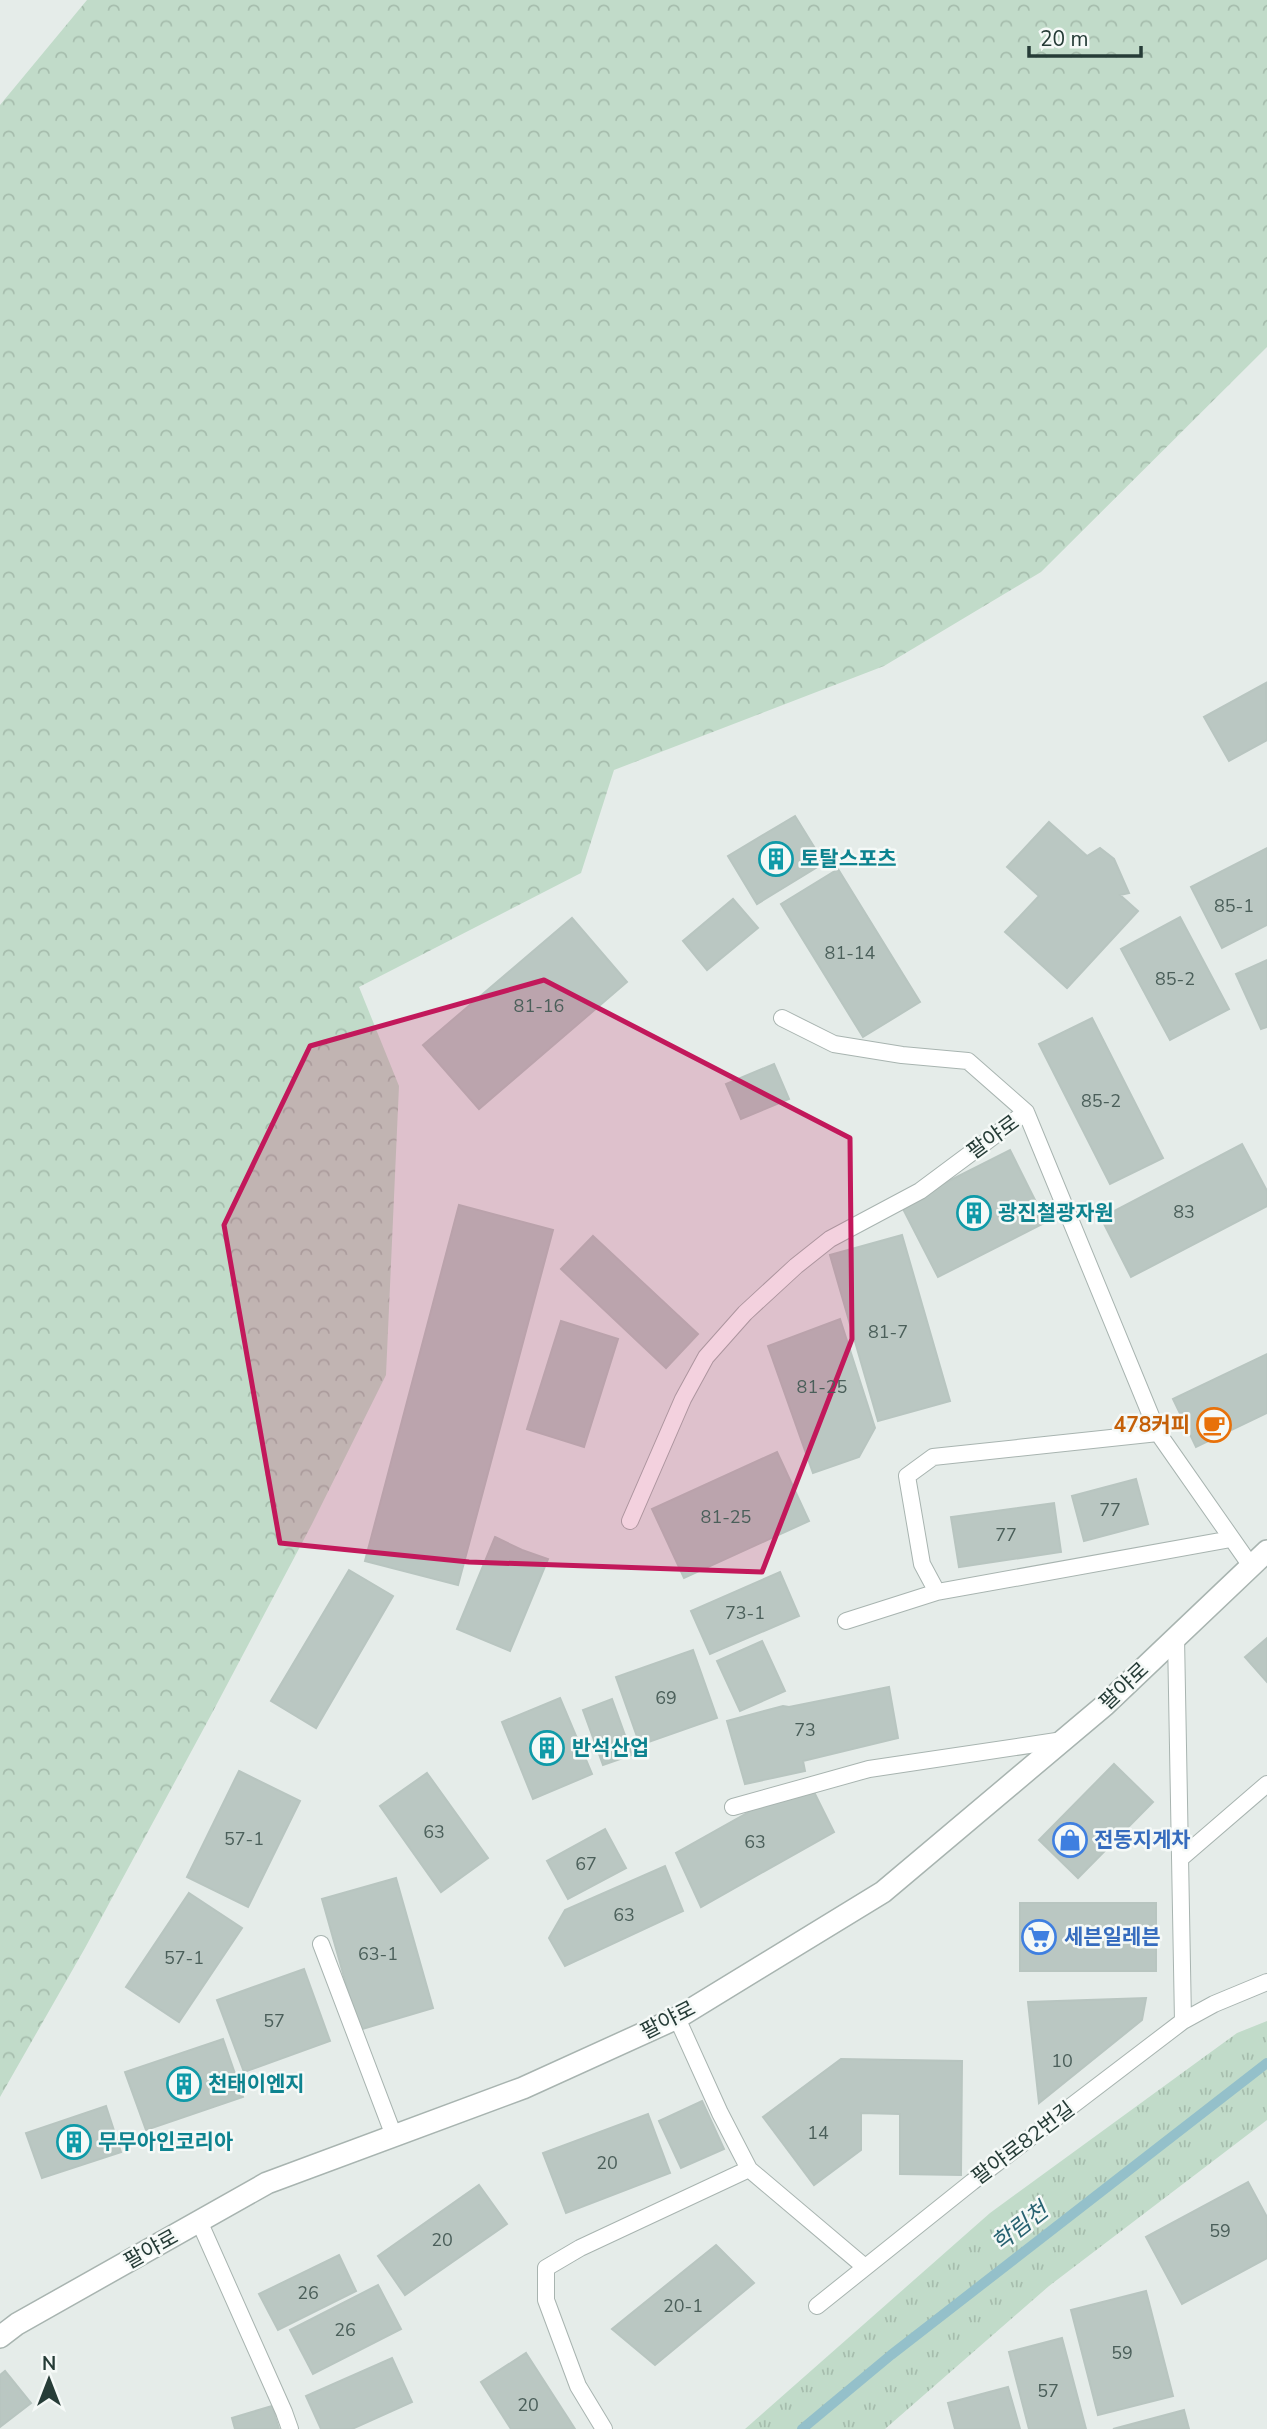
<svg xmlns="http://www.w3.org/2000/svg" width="1267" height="2429" font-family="'Nunito Sans','Noto Sans KR',sans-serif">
  <defs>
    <pattern id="grass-tufts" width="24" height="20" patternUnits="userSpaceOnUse" patternTransform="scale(1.75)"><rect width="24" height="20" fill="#c1dbc9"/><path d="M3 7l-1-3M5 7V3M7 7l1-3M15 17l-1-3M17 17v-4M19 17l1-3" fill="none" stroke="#a6bdad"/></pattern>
    <pattern id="forest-crowns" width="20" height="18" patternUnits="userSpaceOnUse" patternTransform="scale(1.75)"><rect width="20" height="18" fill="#c1dbc9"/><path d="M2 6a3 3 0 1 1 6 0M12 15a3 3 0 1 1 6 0" fill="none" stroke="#a6bdad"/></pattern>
  </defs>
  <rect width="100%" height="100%" fill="#e5ece9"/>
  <path fill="url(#grass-tufts)" d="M1267,2021V2120L1049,2286L885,2429H745L990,2213L1237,2033Z"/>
  <path fill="url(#forest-crowns)" d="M87,0H1267V347L1041,572L884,666L614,770L581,873L359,987L399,1086L386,1375L312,1524L211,1715L85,1948L0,2097V105Z"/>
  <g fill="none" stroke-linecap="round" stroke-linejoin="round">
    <path stroke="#94c0ca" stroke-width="10" d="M802,2429L891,2355L1267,2063"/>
  </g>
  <path fill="#bac7c2" stroke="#b8c5c0" stroke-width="2" d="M1266,683L1267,740L1229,761L1204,717Z
    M795,816L824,863L757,904L728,856Z
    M1049,822L1087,856L1100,848L1114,859L1129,893L1120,895L1138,911L1067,988L1005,932L1039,896L1007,867Z
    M1267,848V925L1222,948L1191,887Z
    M838,869L920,1002L863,1037L781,904Z
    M733,899L758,928L707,970L683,941Z
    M1180,917L1229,1009L1170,1040L1121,949Z
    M572,918L627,982L479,1109L423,1045Z
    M1267,960V1027L1261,1029L1236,974Z
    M1092,1018L1163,1158L1110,1184L1039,1044Z
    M774,1064L789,1099L741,1119L726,1084Z
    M1242,1144L1267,1191V1206L1131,1277L1101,1218Z
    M1010,1150L1046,1222L938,1277L901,1205Z
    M459,1205L553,1230L458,1585L365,1561Z
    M902,1235L950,1401L878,1421L830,1255Z
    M593,1236L698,1334L666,1368L561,1269Z
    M840,1319L875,1428L859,1457L813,1473L768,1346Z
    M561,1321L618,1339L584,1447L527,1429Z
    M1267,1354V1413L1196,1447L1173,1399Z
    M777,1452L809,1521L684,1578L652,1509Z
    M1136,1479L1148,1524L1084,1541L1072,1496Z
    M1054,1503L1061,1552L959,1567L951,1517Z
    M495,1537L522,1550L548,1559L510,1651L457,1629Z
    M349,1570L393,1596L316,1728L271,1701Z
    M780,1572L799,1616L710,1654L691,1611Z
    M1267,1638V1682L1245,1657Z
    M762,1641L785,1691L740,1711L717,1661Z
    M693,1650L717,1718L640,1745L616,1677Z
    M889,1687L898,1738L803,1761L805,1771L745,1784L727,1721L783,1706L789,1707Z
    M560,1698L592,1774L533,1799L502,1722Z
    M612,1699L632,1755L603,1765L583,1710Z
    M1114,1764L1153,1802L1078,1878L1039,1840Z
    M239,1771L300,1801L248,1907L187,1877Z
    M427,1773L488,1858L441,1892L380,1806Z
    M814,1792L834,1832L701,1907L676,1853L758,1807Z
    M605,1829L626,1868L568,1899L547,1861Z
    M665,1866L683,1911L565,1966L549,1938L565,1910Z
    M396,1878L433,2008L359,2030L322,1899Z
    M189,1893L242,1928L179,2022L126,1987Z
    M1020,1903H1156V1971H1020Z
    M304,1969L330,2041L244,2072L217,2000Z
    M1146,1998L1142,2020L1039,2103L1028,2002Z
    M223,2039L243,2097L146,2130L125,2072Z
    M841,2059L962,2061L961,2175L900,2174V2114L861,2113V2150L814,2185L763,2117Z
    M702,2101L724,2149L681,2168L659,2121Z
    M106,2106L121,2152L42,2178L26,2133Z
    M648,2114L670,2173L566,2213L543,2153Z
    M1248,2182L1267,2217V2258L1182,2304L1146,2237Z
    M479,2185L507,2224L405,2295L378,2256Z
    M716,2245L754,2283L655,2365L612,2329Z
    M339,2255L356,2291L278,2330L259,2294Z
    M378,2285L401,2329L313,2374L290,2330Z
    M1146,2291L1173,2396L1098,2415L1071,2310Z
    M1062,2338L1086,2429H1029L1009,2352Z
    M526,2353L575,2429H511L481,2382Z
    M392,2358L412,2402L352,2429H321L306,2396Z
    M5,2371L31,2403L0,2427V2375Z
    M1008,2387L1020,2429H955L948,2403Z
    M272,2406L279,2429H235L232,2418Z
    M1184,2410L1189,2429H1113Z"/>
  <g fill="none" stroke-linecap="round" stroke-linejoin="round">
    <g stroke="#a8b4b0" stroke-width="18">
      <path id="service" d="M782,1018L834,1044L902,1055L968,1061L1026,1112L1158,1433L1251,1566
        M1158,1433L933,1457L907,1476L922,1564L937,1592L1231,1539
        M630,1521L683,1399L706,1357L745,1313L796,1266L830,1239L920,1191L1026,1112
        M846,1621L937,1592
        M1176,1637L1183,2021
        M733,1807L869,1769L1063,1740
        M1180,1859L1267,1784
        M321,1944L394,2136
        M677,2018L720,2113L749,2169L865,2267
        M199,2221L284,2412L290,2429
        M817,2306L972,2182L1183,2021L1214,2004L1267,1982
        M604,2429L578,2386L546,2300V2268L580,2248L749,2169"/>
    </g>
    <g stroke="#a8b4b0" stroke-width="24">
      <path id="tertiary" d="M0,2337L17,2324L267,2183L523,2088L677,2018L883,1892L1105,1705L1267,1551"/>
    </g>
    <use href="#service" stroke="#fff" stroke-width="16"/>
    <use href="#tertiary" stroke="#fff" stroke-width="21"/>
  </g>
  <path fill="#c2185b" fill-opacity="0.2" stroke="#c2185b" stroke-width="5" stroke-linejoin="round" d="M544,980L850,1138L852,1339L762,1572L469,1562L280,1543L224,1225L310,1046Z"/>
  <defs>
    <g id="building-ring" transform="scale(1.75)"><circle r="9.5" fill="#f5f9f7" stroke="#0f9aa8" stroke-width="1.5"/><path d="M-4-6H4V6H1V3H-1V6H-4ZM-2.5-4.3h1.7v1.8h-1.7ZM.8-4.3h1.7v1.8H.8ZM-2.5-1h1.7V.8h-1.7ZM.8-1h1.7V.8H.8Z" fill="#0f9aa8"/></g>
    <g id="cafe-ring" transform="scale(1.75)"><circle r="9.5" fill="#f5f9f7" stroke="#e8710a" stroke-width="1.5"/><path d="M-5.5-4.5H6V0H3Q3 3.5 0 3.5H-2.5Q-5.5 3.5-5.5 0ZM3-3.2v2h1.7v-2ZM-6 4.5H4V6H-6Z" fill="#e8710a"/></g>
    <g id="shop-ring" transform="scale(1.75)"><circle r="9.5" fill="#f5f9f7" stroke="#3f7fe0" stroke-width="1.5"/><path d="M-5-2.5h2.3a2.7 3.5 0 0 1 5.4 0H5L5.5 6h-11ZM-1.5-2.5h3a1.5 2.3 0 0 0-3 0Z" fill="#3f7fe0"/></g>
    <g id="supermarket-ring" transform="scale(1.75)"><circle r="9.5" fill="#f5f9f7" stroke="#3f7fe0" stroke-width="1.5"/><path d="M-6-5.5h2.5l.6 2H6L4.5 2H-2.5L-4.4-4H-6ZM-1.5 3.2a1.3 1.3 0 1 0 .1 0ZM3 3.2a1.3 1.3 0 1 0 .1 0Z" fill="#3f7fe0"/></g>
  </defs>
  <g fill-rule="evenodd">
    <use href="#building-ring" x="776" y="859"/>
    <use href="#building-ring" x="974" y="1213"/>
    <use href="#cafe-ring" x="1214" y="1425"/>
    <use href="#building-ring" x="547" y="1748"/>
    <use href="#shop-ring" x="1070" y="1840"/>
    <use href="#supermarket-ring" x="1039" y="1937"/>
    <use href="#building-ring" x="184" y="2084"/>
    <use href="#building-ring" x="74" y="2142"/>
  </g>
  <g text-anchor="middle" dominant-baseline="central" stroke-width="5" stroke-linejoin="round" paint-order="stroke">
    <g font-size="18" fill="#4b5f5a">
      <text x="1234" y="906">85-1</text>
      <text x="850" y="953">81-14</text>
      <text x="1175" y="979">85-2</text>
      <text x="539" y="1006">81-16</text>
      <text x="1101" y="1101">85-2</text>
      <text x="1184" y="1212">83</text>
      <text x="888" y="1332">81-7</text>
      <text x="822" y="1387">81-25</text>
      <text x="1110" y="1510">77</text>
      <text x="726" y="1517">81-25</text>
      <text x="1006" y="1535">77</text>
      <text x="745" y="1613">73-1</text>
      <text x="666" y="1698">69</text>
      <text x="805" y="1730">73</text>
      <text x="434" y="1832">63</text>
      <text x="244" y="1839">57-1</text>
      <text x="755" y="1842">63</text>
      <text x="586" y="1864">67</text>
      <text x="624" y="1915">63</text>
      <text x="378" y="1954">63-1</text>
      <text x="184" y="1958">57-1</text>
      <text x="274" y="2021">57</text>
      <text x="1062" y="2061">10</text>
      <text x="818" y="2133">14</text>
      <text x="607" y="2163">20</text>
      <text x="1220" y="2231">59</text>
      <text x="442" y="2240">20</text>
      <text x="308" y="2293">26</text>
      <text x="683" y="2306">20-1</text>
      <text x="345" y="2330">26</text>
      <text x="1122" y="2353">59</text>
      <text x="1048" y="2391">57</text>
      <text x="528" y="2405">20</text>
    </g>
    <g font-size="21" font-weight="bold" fill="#0d838f" stroke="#f5f9f7" text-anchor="start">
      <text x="800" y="859">토탈스포츠</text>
      <text x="998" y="1213">광진철광자원</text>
      <text x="572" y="1748">반석산업</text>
      <text x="208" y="2084">천태이엔지</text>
      <text x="98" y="2142">무무아인코리아</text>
    </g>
    <g font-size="21" fill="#263c37" stroke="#f5f9f7">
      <text transform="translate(993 1137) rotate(-36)">팔야로</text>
      <text transform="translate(1124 1686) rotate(-43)">팔야로</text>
      <text transform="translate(668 2020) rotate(-27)">팔야로</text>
      <text transform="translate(1023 2143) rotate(-37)">팔야로82번길</text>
      <text transform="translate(151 2249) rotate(-29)">팔야로</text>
    </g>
    <g font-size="21" font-weight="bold" fill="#c56008" stroke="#f5f9f7" text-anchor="end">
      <text x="1190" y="1425">478커피</text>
    </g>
    <g font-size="21" font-weight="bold" fill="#366cbe" stroke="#f5f9f7" text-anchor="start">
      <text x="1094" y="1840">전동지게차</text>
      <text x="1064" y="1937">세븐일레븐</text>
    </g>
    <g font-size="23" font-style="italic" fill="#276271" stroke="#f5f9f7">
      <text transform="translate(1020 2227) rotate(-38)">학림천</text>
    </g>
  </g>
  <g transform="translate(49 2380)" stroke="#f5f9f7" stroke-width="5" paint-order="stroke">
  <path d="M0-5L12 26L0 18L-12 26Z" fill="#263c37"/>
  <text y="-10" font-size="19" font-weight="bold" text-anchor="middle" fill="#263c37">N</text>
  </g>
  <path d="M1029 46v10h112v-10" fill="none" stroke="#263c37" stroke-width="3.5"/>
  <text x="1040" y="46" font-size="21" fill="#263c37" stroke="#f5f9f7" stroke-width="5" paint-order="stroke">20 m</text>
</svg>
